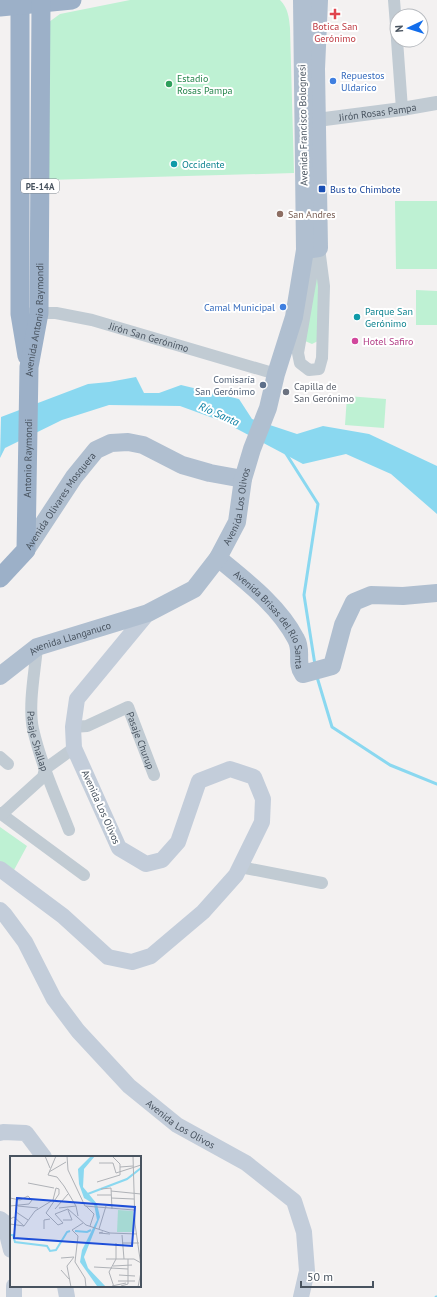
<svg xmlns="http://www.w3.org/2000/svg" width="437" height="1297" font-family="'PT Sans',sans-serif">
  <rect width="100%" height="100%" fill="#f3f1f1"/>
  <path fill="#bef1d3" d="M130,0H280C288,8 289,17 290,28L294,173L47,180L49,22L60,14Z
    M395,201H437V269H396Z
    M318,269V341L312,344L305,341Z
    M416,290L437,291V325H416Z
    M347,396L386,399L384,428L345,425Z
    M0,827L27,846L14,870L0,861Z"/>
  <path fill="#8ad8f0" d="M136,377L144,393H159L181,385L239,399L252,419L297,434L323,426L369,434L437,466V514L391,474L346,454L303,464L224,422L180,406L109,405L62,420L5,448L0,458L1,417L88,384L109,382Z"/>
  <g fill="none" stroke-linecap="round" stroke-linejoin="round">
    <path stroke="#8ad8f0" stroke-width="3" d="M285,452L318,504L304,595L315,665
      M317,677L332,727L390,765L437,784
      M436,1297H437"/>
    <g stroke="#c1cbd3" stroke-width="12">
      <path d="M394,0L397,38"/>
      <path d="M397,40L402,109"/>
      <path d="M314,249L312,272L298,353L300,363L309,370L319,369L322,358L324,286L319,248"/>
      <path id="s1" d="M32,313H56L92,320L276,374"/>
      <path id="s2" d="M37,647C35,671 28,705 33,729C41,764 56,797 69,830"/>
      <path id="s3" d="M73,727L87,726L128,707L154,775"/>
      <path d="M0,757L8,764"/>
      <path d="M0,813L84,875"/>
      <path d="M2,814L43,777L45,769L74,748"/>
      <path d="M240,867L322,883"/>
    </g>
    <path stroke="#c1cbd3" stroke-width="14" id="s4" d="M317,120L402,109L437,103"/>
    <g stroke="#c3cdda" stroke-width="16">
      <path d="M0,869L63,916L108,957L132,962L151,956L203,912L236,875L262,822L263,799L254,777L230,769L199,781L178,842L162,860L146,864L119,848L74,748L73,727L77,699L148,613"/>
      <path id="s5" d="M0,910L5,915L25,942L54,999L78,1031L129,1086L177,1125L246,1163L294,1201L304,1232L307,1271L301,1297"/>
      <path d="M0,1133L3,1132L26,1133L44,1157"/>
      <path d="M0,1219L4,1222L11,1250"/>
      <path d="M14,1286V1297"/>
      <path d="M65,1286L67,1297"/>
    </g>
    <g stroke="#b0bfd0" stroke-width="18">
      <path d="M305,250L319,248L316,69L319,0"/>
      <path id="s6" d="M26,550L74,477L96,450L111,443L128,442L143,445L182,465L210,473L243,479"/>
      <path id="s7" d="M218,558C246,581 279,606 296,639C303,651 295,663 303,674L332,666L343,625L354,602L371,595L403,596L437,593"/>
      <path id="s8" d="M0,676L37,647L148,613L194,589L218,558L237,522L243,479L252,449L268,408L276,374L294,317L305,250L302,0"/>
    </g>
    <g stroke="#9cb0c8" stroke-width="19">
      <path d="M20,5V314L27,356"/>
      <path d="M0,7L72,0"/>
      <path id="s9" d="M0,578L26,550L29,367L39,313L41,4"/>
    </g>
  </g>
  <path fill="#e0444e" stroke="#fff" stroke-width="1.5" d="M333 8h4v4h4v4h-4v4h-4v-4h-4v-4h4z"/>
  <g fill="#3f7fe0" stroke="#fff" stroke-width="1.5">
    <circle cx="333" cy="81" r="4"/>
    <circle cx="283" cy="307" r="4"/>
  </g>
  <circle fill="#2e9e5b" stroke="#fff" stroke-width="1.5" cx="169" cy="84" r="4"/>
  <g fill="#0f9aa8" stroke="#fff" stroke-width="1.5">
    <circle cx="174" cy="164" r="4"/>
    <circle cx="357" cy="317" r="4"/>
  </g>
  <rect fill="#1a4fb4" stroke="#fff" stroke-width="1.5" x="318" y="185" width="8" height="8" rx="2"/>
  <circle fill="#8d6e63" stroke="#fff" stroke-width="1.5" cx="280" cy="214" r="4"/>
  <circle fill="#d1479c" stroke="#fff" stroke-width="1.5" cx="355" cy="341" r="4"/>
  <circle fill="#5c6f8a" stroke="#fff" stroke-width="1.5" cx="263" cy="385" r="4"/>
  <circle fill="#6b7280" stroke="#fff" stroke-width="1.5" cx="286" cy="392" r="4"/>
  <g text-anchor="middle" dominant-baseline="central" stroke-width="4" stroke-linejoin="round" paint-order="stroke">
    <rect fill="#fff" stroke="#7f878f" stroke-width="1" x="21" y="179" width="38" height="14" rx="3"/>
    <g font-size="9" font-weight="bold" fill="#48535f">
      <text x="40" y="186">PE-14A</text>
    </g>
    <g font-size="10" fill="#be3a42" stroke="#fff">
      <text x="335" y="26">Botica San<tspan x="335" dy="12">Gerónimo</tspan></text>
    </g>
    <g font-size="10" fill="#366cbe" stroke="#fff" text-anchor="start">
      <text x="341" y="75">Repuestos<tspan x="341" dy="12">Uldarico</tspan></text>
      <text x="275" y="307" text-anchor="end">Camal Municipal</text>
    </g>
    <g font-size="10" fill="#27864d" stroke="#fff" text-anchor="start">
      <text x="177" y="78">Estadio<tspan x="177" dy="12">Rosas Pampa</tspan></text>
    </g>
    <g font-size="10" fill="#48535f" stroke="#fff">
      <text stroke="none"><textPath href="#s4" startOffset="61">Jirón Rosas Pampa</textPath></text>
      <text transform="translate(303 125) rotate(-91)">Avenida Francisco Bolognesi</text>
      <text stroke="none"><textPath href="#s9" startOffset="269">Avenida Antonio Raymondi</textPath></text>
      <text stroke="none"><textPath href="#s1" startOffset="120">Jirón San Gerónimo</textPath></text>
      <text stroke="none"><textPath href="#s9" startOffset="130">Antonio Raymondi</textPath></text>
      <text stroke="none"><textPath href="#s6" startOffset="60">Avenida Olivares Mosquera</textPath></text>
      <text stroke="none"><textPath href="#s8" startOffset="310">Avenida Los Olivos</textPath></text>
      <text stroke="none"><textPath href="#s7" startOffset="83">Avenida Brisas del Río Santa</textPath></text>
      <text stroke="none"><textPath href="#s8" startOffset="81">Avenida Llanganuco</textPath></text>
      <text stroke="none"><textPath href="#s2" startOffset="95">Pasaje Shallap</textPath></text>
      <text stroke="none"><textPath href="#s3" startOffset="95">Pasaje Churup</textPath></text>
      <text transform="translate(101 807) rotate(66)">Avenida Los Olivos</text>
      <text stroke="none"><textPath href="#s5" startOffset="284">Avenida Los Olivos</textPath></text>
    </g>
    <g font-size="10" fill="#0d838f" stroke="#fff" text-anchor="start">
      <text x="182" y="164">Occidente</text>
      <text x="365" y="311">Parque San<tspan x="365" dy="12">Gerónimo</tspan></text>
    </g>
    <g font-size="10" fill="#164399" stroke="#fff" text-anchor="start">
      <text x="330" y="189">Bus to Chimbote</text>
    </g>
    <g font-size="10" fill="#785e54" stroke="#fff" text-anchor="start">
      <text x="288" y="214">San Andres</text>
    </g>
    <g font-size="10" fill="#b23c85" stroke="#fff" text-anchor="start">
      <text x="363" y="341">Hotel Safiro</text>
    </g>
    <g font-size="10" fill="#4e5e75" stroke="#fff" text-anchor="end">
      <text x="255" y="379">Comisaría<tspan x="255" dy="12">San Gerónimo</tspan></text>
    </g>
    <g font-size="10" fill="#5b616d" stroke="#fff" text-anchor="start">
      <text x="294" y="386">Capilla de<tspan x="294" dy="12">San Gerónimo</tspan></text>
    </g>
    <g font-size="11" font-style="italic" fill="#087fa3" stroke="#fff">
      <text transform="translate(219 414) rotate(24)">Río Santa</text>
    </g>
  </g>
  <g transform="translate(10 1156)">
    <rect width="131" height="131" fill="#f3f1f1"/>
    <path d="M108,54L123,55V76H107Z" fill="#bef1d3"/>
    <path d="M81,0H85L74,13L73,31L87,48L90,61L74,101L78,112L96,131L87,130L70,106L72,94L87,64L84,48L74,42L69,28L68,13Z" fill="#8ad8f0"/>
    <path fill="none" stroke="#8ad8f0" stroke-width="2" d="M75,39L117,23L131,12M65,75L77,76L81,74M0,79H3L5,86L37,90L40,95L46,94L57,76L60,75"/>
    <path fill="none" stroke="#afb2b7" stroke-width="1" d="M35,0L40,12M46,0L38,19L47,21L54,30L66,50L68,60M57,0L58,14L75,50L124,54M123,0L125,68L131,110M89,7H103L106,17L131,9M110,11L123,10M39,16L56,6M87,26L110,19V8L102,0M18,27L44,32M91,33L101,32L102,53M101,35L131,38M87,39H101M0,42L10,44L18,40L22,44L19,48L0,50M101,42L124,43M8,50L28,52M76,50L84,58L80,70M49,52L66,50M45,53L58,38M6,56L18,64M0,63L4,61L14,70M53,64H62L58,54M73,67L62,74L68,80L65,106L75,122L76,131M0,68L14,70L25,55L43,44L46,32L49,33V38L36,57L48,69L53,67L45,58L58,53L76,69L100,77L127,78M34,73V64L40,63M89,73L96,50M93,76L89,77L100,78M112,79L114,103M106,87V103M112,87H129M51,102L64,101M96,103H124L131,107M103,110L122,109M84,111L102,112M101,112L118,113M51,114L59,123M109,119L125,120M108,125H125M102,130L116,127M111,130L118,128V103M61,131L57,110L64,101M104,131L99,116L106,103M128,131L131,116"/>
    <path fill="#1d4ed8" fill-opacity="0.15" stroke="#1d4ed8" stroke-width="2" d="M7,42L125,51L122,90L4,82Z"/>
    <rect width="131" height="131" fill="none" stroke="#48535f" stroke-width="2"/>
  </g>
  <g transform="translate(409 28) rotate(266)"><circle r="19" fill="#ffffff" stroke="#b6babf"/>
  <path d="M0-3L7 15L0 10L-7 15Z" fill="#126deb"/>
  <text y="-6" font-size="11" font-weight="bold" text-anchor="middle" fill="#48535f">N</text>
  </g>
  <path d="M301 1281v6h72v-6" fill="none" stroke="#48535f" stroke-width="2"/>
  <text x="307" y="1281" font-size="12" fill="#48535f" stroke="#ffffff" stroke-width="3" paint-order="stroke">50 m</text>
</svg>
